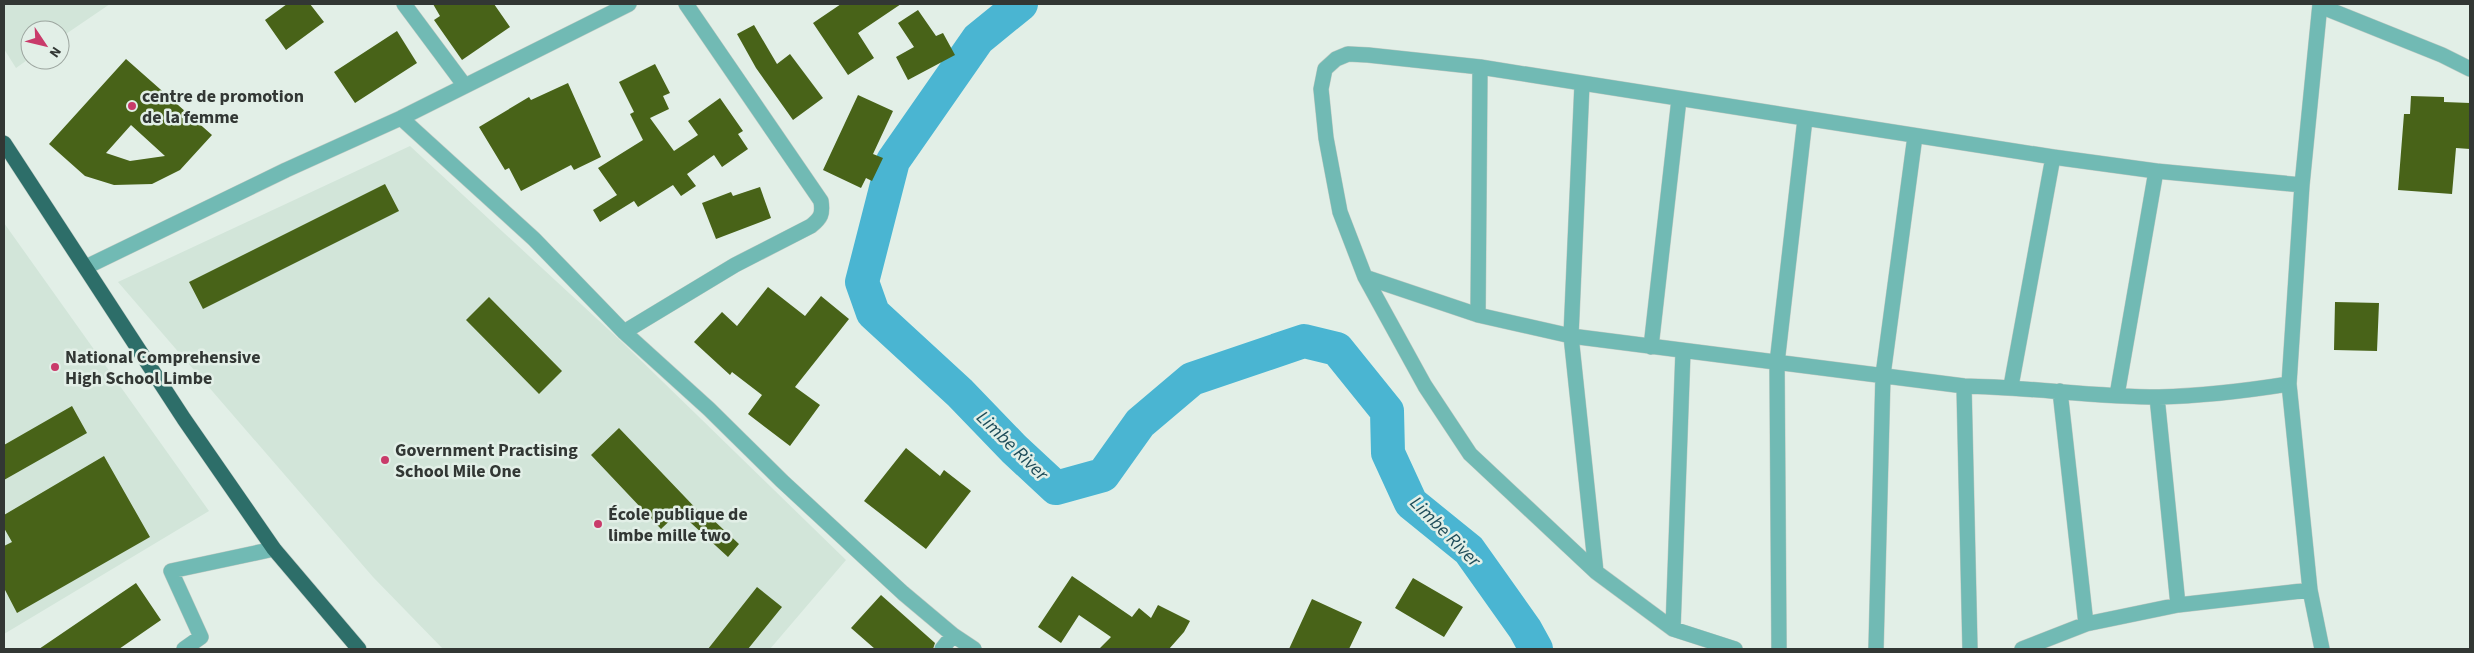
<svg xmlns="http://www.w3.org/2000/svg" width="2474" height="653" font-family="'Source Sans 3',sans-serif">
  <rect width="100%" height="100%" fill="#e2efe7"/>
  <path fill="#d2e5d9" d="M4,4H110L60,38V30H30V58L16,68L4,49Z
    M410,146L622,342L846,560L770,649H443L373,577L118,282Z
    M4,223L209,511L4,634Z"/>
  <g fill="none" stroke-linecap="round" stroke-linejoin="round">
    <path stroke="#4ab5d2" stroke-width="34" d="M1021,4L978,39L893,161L862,282L873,313L960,393L1014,449L1056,488L1103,475L1140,423L1192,379L1304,341L1337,349L1387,411L1388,453L1411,503L1469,550L1525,629L1536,649"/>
  </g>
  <path fill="#486318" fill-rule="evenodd" d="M287,4H310L324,22L286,50L265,20Z
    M433,4H494L510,27L462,60L434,20L440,16Z
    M841,4H901L858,33L874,58L848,75L813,23Z
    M918,10L936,36L943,33L955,55L908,80L896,57L914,47L898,23Z
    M754,25L777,64L790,54L823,98L793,120L756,68L737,34Z
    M397,31L417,63L355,103L334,72Z
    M126,59L212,135L180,170L152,184L114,185L85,176L49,144ZM131,125L165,156L130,161L106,153Z
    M655,64L670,93L663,96L669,109L650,118L674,151L698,135L688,121L720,98L743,131L738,134L748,149L722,167L714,155L687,174L696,186L681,196L673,185L638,207L634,201L600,222L593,210L617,195L598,168L643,140L630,114L634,112L619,82Z
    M568,83L601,157L574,170L571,165L521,191L509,168L505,170L479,127L529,97L531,100Z
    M858,95L893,111L873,154L883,158L872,181L866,178L861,188L823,170Z
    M2411,96L2444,97V102L2470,103V149L2456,148L2452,194L2398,190L2404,114H2410Z
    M385,184L399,211L203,309L189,282Z
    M760,187L771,218L716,239L702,203L731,192L733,196Z
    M768,287L805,316L821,296L849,319L795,387L820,405L790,446L748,414L762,395L732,372L730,375L694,342L722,312L737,326Z
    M489,297L562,371L539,394L466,320Z
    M2335,302L2379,303L2377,351L2334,350Z
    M72,406L87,433L4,480V445Z
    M619,428L706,519L709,516L739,544L728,557L679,512L661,529L591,455Z
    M906,448L940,476L944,470L971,491L926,549L864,501Z
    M104,456L150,537L17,613L4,588V546L12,542L4,528V515Z
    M1072,576L1132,617L1139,608L1151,618L1158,605L1190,621L1184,632L1169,649H1099L1111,637L1079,615L1061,643L1038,627Z
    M1413,578L1463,607L1444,637L1395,608Z
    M136,583L161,620L119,649H39Z
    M757,587L782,607L748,649H708Z
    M881,595L935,643L933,649H875L851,628Z
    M1312,599L1362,622L1349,649H1289Z"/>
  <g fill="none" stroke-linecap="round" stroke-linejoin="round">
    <g stroke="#bfcac3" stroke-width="16">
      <path id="minor" d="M404,4L465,86
        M2320,4L2302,185L2289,384L2310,590L2322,649
        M2320,6L2442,55L2470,69
        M1582,84L1571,336L1596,572
        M401,118L534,239L624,332L709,409L782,481L903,593L953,635L974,649
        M86,267L286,170L401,118L629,4
        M1365,277L1478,315L1571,336L1964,386C2029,387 2094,397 2159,397C2203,396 2245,391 2289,384
        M1478,315L1480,67
        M624,332L735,265L811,226C821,218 823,214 821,201L686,4
        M1651,347L1679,99
        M1964,386L1970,649
        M2011,386L2053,157
        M2060,391L2086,624
        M2117,395L2156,171
        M2157,397L2178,605
        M1673,629L1683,351
        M184,649L201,637L171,571L274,549
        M942,649L953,635
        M1735,649L1673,629L1596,572L1470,454L1425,386L1365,277L1340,212L1326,138L1321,89L1325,69L1336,59L1348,54L1368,55L1480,67L2053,157L2156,171L2302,185
        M1779,649L1777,363L1805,119
        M1876,649L1883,375L1915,136
        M2022,649L2086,624L2178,605L2310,590"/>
    </g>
    <g stroke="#bfcac3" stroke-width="16">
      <path id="highway" d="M4,143L184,419L274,549L359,649"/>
    </g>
    <use href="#minor" stroke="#71bab4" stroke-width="15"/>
    <use href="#highway" stroke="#2d6e69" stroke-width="15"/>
  </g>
  <g fill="#c93b6a" stroke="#e2efe7" stroke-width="2">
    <circle cx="132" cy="106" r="5"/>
    <circle cx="55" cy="367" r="5"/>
    <circle cx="385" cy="460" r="5"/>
    <circle cx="598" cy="524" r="5"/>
  </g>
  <g text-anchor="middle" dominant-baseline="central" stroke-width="5" stroke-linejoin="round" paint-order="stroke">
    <g font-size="18" font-weight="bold" fill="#323734" stroke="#e2efe7" text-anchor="start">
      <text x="142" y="96">centre de promotion<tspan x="142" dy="21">de la femme</tspan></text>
      <text x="65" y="357">National Comprehensive<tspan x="65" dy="21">High School Limbe</tspan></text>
      <text x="395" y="450">Government Practising<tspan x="395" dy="21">School Mile One</tspan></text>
      <text x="608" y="514">École publique de<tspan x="608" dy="21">limbe mille two</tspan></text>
    </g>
    <g font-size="19" font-style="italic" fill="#1e4c59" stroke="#e2efe7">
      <text transform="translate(1012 446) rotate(44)">Limbe River</text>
      <text transform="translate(1445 532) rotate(45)">Limbe River</text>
    </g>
  </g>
  <rect width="2474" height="653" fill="none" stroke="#323734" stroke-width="10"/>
  <g transform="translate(45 45) rotate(125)"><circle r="24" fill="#e2efe7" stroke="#9ca59f"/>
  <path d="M0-4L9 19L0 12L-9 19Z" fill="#c93b6a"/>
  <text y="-8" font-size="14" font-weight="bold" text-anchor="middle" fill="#323734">N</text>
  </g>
</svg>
